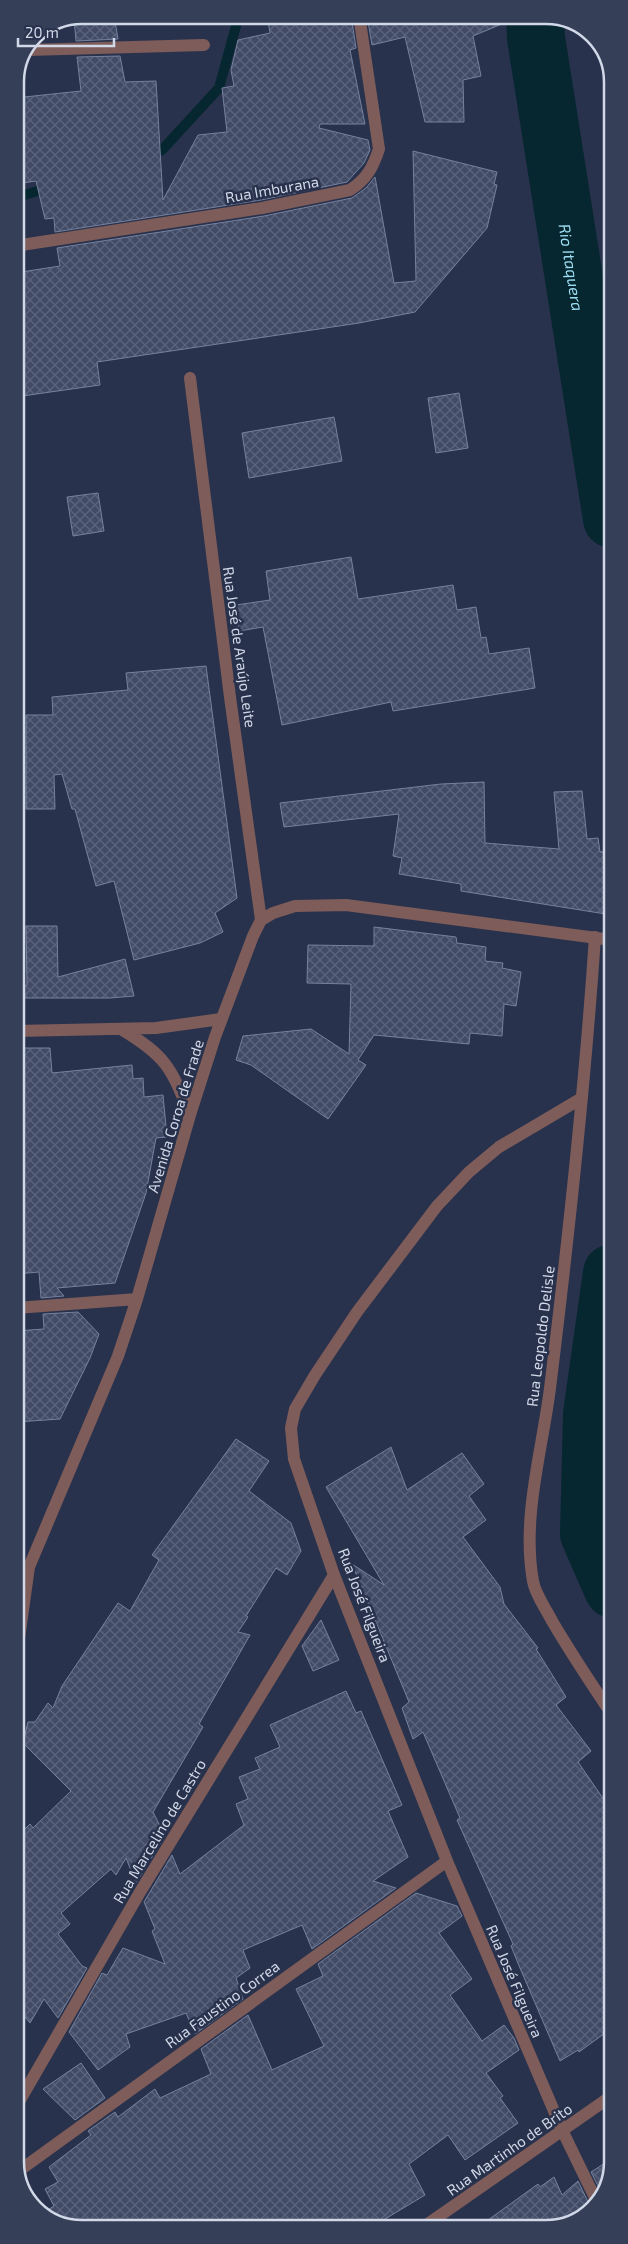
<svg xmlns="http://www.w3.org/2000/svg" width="628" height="2244" font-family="'Exo 2',sans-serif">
  <defs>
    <pattern id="building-cross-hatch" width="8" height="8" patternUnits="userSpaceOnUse" patternTransform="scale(1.25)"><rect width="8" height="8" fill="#414b66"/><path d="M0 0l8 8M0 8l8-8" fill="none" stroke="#5b647c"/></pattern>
  </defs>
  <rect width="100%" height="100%" fill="#29324c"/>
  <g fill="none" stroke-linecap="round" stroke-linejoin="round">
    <path stroke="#062730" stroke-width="10" d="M147,155L162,150L219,88L239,15
      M15,198L50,187"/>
    <g stroke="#062730" stroke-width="58">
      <path id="s1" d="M535,16L536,38L612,519"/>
      <path d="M612,1273L592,1414L589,1534L613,1589"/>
    </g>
  </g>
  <path fill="url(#building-cross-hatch)" stroke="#76819e" d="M82,15H114L118,39L76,41L74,18Z
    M267,15H351L356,48L350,50L365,124H320L319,128L368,140L370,150L364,163L347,182L261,200L55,232L54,218L45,219L36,181L15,184V98L81,91L77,57L120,56L125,82L156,81L163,200L198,135L227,132L222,88L234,86L231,70L238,40L270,33Z
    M367,15H426L521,16L473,36L481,76L463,80L464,122H425L405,37L372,45Z
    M413,151L497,172L494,184L497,185L487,228L415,312L359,323L97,362L100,385L15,397V273L60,266L57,248L264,216L352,198L366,188L375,177L394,283L416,281Z
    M459,393L468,448L436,453L428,398Z
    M334,417L342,461L249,478L242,433Z
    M98,493L104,531L73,536L67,497Z
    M351,557L358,599L453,585L457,610L476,607L481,638L486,637L489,654L529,648L535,688L393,711L391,702L282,725L263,627L239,631L236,605L270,600L266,571Z
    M206,666L237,898L215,913L223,932L200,943L134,960L114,881L96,886L75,809H72L62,774L54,775L55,809H26V715H53L52,697L128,690L126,673Z
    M484,782L485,843L559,849L554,792L582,791L587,839L598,838L600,852L610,851L612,915L461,891V884L399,874L402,858L393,856L399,814L284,827L280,803L441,784Z
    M26,926H57L58,977L125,959L134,996L110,998H16V988L27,985Z
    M374,927L456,937L457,943L486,947L485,961L503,963L502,968L521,972L516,1006L504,1004L502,1036L470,1033L469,1044L374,1035L358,1060L366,1065L328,1119L251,1065L236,1060L243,1036L311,1029L349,1054L351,984L307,983L308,945L374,946Z
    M16,1048H50L52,1073L132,1065L133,1079L143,1078L144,1097L163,1095L167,1137L156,1138L146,1193L115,1283L57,1288L64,1296L41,1298L39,1272L16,1274Z
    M78,1312L99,1334L90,1358L60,1419L16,1422V1331L44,1329L43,1314Z
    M236,1439L269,1461L249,1491L291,1523L301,1551L287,1575L276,1568L246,1616L248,1617L238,1632L250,1635L199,1724L203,1727L153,1812L165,1836L136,1883L126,1858L116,1875L111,1869L61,1913L70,1924L58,1934L82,1966L87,1968L58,2018L44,1999L30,2023L16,2006V1838L30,1824L33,1828L71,1791L23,1743L28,1722H35L48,1703L53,1708L62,1686L118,1603L130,1611L159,1560L152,1555Z
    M391,1447L407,1490L462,1453L484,1484L469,1496L486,1520L463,1537L500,1587L504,1604L538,1648L536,1649L566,1697L556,1705L591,1751L578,1762L613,1813V2033H605L579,2052L578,2050L560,2061L520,1968L511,1946L513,1944L457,1820L460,1818L423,1732L413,1739L402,1708L409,1702L352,1564L384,1585L326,1487Z
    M321,1620L339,1660L313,1671L302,1646Z
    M346,1691L356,1713L361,1711L402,1805L388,1811L408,1857L373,1881L396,1888L312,1949L302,1925L243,1950L250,1968L236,1978L243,1999L195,2034L186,2013L126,2034L130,2047L98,2070L69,2032L102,1973L107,1975L123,1948L165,1964L152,1931L155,1929L144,1902L172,1855L180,1874L244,1825L236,1804L248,1799L239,1777L260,1769L255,1758L280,1747L270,1725Z
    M416,1893L457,1906L462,1916L439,1933L472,1979L450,1995L482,2041L504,2025L514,2038L519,2050L486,2073L503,2096L500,2098L518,2123L465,2160L448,2135L409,2164L425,2195L370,2228L77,2229L42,2214L54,2206L45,2189L58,2182L49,2167L91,2135L88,2131L115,2112L118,2117L155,2089L160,2098L211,2074L201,2049L248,2015L272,2070L324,2046L296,1989L323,1976L318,1964Z
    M81,2063L105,2098L75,2120L43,2089Z
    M613,2158V2162L602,2194L591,2172Z
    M554,2177L562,2195L578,2181L591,2208L560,2228H477L538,2184L540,2187Z"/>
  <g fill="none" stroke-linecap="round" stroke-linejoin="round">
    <path stroke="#7e5c5a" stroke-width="12" d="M28,50L204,45
      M15,246L262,208L350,190C367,179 373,167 379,149L359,15
      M190,378L230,697L261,920
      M595,937C585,1085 569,1233 551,1380C544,1445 521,1515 533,1581C535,1594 546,1609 552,1621C571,1653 592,1685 613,1716
      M121,1029C166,1056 171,1067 190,1115
      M16,1031L156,1028L221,1019
      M582,1098L499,1147L469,1172L437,1206L357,1312L315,1375L295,1409L291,1428L294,1459L334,1575L447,1861L563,2132L598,2204
      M16,1308L137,1299
      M16,1660L29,1567L118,1356L137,1299L190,1115L215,1037L253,936L261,920L273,913L295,906L346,905L612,940
      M16,2107L140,1892L334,1575
      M16,2173L447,1861
      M422,2228L613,2095"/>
  </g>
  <g text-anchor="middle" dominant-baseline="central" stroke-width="5" stroke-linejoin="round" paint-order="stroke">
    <g font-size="15" fill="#d1d8e8" stroke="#29324c">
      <text transform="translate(272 189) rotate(-10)">Rua Imburana</text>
      <text transform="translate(240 647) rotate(82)">Rua José de Araújo Leite</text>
      <text transform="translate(175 1116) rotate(-73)">Avenida Coroa de Frade</text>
      <text transform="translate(540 1336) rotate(-83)">Rua Leopoldo Delisle</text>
      <text transform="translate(365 1605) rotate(69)">Rua José Filgueira</text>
      <text transform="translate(159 1831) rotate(-59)">Rua Marcelino de Castro</text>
      <text transform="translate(515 1981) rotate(67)">Rua José Filgueira</text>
      <text transform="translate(222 2004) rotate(-36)">Rua Faustino Correa</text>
      <text transform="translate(509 2149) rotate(-35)">Rua Martinho de Brito</text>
    </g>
    <g font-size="16" font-style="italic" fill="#9eddf3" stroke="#29324c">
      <text stroke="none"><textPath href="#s1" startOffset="254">Rio Itaquera</textPath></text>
    </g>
  </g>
  <path d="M0 0H628V2244H0ZM82 24H546A58 58 0 0 1 604 82V2162A58 58 0 0 1 546 2220H82A58 58 0 0 1 24 2162V82A58 58 0 0 1 82 24Z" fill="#363f58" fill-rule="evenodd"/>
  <path fill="none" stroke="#d1d8e8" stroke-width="2.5" d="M82 24H546A58 58 0 0 1 604 82V2162A58 58 0 0 1 546 2220H82A58 58 0 0 1 24 2162V82A58 58 0 0 1 82 24Z"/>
  <path d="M18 38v8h96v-8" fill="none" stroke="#d1d8e8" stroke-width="2.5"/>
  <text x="25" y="38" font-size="15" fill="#d1d8e8" stroke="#29324c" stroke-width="4" paint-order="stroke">20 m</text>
</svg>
